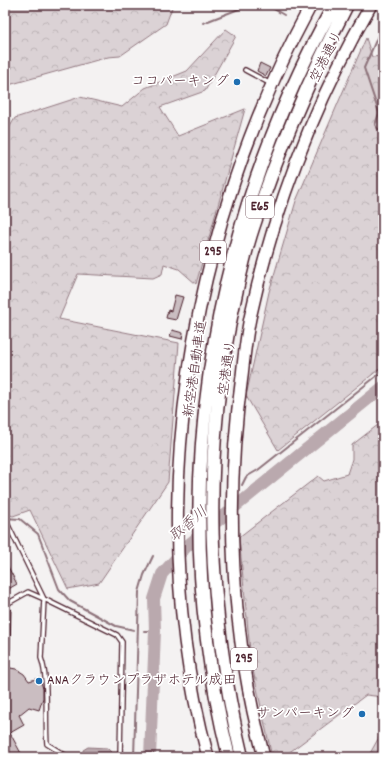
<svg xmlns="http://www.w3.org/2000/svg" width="388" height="762" font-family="Dekko,'Klee One',sans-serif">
  <defs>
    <pattern id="forest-crowns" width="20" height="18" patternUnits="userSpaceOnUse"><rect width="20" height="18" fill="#dbd2d5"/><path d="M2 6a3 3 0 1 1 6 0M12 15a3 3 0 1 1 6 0" fill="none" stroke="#bdb4b7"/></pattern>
    <pattern id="water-ripples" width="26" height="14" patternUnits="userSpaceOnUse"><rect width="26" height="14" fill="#baa9ae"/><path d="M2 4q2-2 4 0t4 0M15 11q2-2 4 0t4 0" fill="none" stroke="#99898e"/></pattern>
  </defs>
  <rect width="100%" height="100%" fill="#f4f2f2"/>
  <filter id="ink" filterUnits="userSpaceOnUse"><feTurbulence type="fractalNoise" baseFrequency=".025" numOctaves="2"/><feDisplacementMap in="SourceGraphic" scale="8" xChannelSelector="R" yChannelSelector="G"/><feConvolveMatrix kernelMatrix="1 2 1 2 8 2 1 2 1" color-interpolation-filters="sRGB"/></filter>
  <g filter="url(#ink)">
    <path fill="url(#forest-crowns)" stroke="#927880" d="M5,5H173L166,24L120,56L108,57L5,86Z
      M226,29L236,36L205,91L160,107L178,136L245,109L196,284L179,269L164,264L162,274L153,278L78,274L59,319L179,343L168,482L99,583L68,589L30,510L13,516L5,513V135L15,118L80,97L122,107L145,88L187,71Z
      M366,38L372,57L383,56V366L278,450L246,396L269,292L296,201Z
      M383,421V697L366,695L283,757H272L251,661L239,537L318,476L324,481L347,474L352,459V445Z
      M383,730V757H368Z"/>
    <path fill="url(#water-ripples)" stroke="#8d727a" d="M88,747L107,748L111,752L110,757H84L83,750Z"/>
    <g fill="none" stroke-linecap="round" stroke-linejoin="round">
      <path stroke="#8d727a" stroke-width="2" d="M267,5L284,15
        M203,23L249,5
        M380,31L364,68L379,113L375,125L378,129L383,130
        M242,485L246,477L258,470L383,371
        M5,518L20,519L38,534L59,589L70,601L116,626L134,630
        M144,631H155
        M134,757L139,592L144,575L153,556"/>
      <path stroke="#baa9ae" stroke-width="12" d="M150,757L155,631L154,599L162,574L188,545L383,387"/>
    </g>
    <path fill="#cabdc1" stroke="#4a1f2b" d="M260,63L270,68L266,76L257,71Z
      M175,295L183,297L176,320L166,318L168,310L171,311Z
      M172,330L183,333L182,339L170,336Z
      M5,561L17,584L5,591Z
      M5,609H11L10,650H5Z
      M5,667L16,669L24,674L29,681L40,678L43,689V698L39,710L29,707L19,715L24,725L10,733L23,757H5Z"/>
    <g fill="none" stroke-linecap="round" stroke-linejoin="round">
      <g stroke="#4a1f2b" stroke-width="6">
        <path id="service" d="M245,70L271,84
          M5,526L8,525L44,599
          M5,605L28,592L44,599
          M68,757L47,744C45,720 49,679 41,658L44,599L117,635L122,642L120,757"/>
      </g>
      <g stroke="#4a1f2b" stroke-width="14">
        <path id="trunk" d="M208,757C141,508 189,229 311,5
          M264,757C231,634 224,503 242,376C244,357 246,337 250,318C274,208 315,102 371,5"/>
      </g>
      <g stroke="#4a1f2b" stroke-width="15">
        <path id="motorway" d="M229,757C165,503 207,233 334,5
          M242,757C207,611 202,459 232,312C238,284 244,255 253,228C278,151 310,77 347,5"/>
      </g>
      <use href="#service" stroke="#fff" stroke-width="3.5"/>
      <use href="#trunk" stroke="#fff" stroke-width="11"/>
      <use href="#motorway" stroke="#fff" stroke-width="12"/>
    </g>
  </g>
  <g fill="#1f6fb2" stroke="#fff" stroke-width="1.5">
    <circle cx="237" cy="82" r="4"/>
    <circle cx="39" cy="681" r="4"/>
    <circle cx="362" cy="714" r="4"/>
  </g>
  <g text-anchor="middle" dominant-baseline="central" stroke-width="3.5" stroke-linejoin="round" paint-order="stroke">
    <g fill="#fff" stroke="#80626b" stroke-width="1">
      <rect x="246" y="196" width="28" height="22" rx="3"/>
      <rect x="200" y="241" width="26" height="22" rx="3"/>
      <rect x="231" y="648" width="26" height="22" rx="3"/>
    </g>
    <g font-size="13" font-weight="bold" fill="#4a1f2b">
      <text x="260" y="207">E65</text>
      <text x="213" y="252">295</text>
      <text x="244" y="659">295</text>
    </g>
    <g font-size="14" fill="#4a1f2b" stroke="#fff">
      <text transform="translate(327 57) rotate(-63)">空港通り</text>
      <text transform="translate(228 368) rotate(-82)">空港通り</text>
      <text transform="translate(196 369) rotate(-82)">新空港自動車道</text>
    </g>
    <g font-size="14" fill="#4a1f2b" stroke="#fff" text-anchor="end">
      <text x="229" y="82">ココパーキング</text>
      <text x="47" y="681" text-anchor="start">ANAクラウンプラザホテル成田</text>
      <text x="354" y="714">サンパーキング</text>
    </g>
    <g font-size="15" font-style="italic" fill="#714f59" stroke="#fff">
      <text transform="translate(189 525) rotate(-41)">取香川</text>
    </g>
  </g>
  <rect width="388" height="762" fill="none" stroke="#fff" stroke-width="20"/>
  <rect x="10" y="10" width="368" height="742" fill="none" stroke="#4a1f2b" stroke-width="1.5" filter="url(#ink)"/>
</svg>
